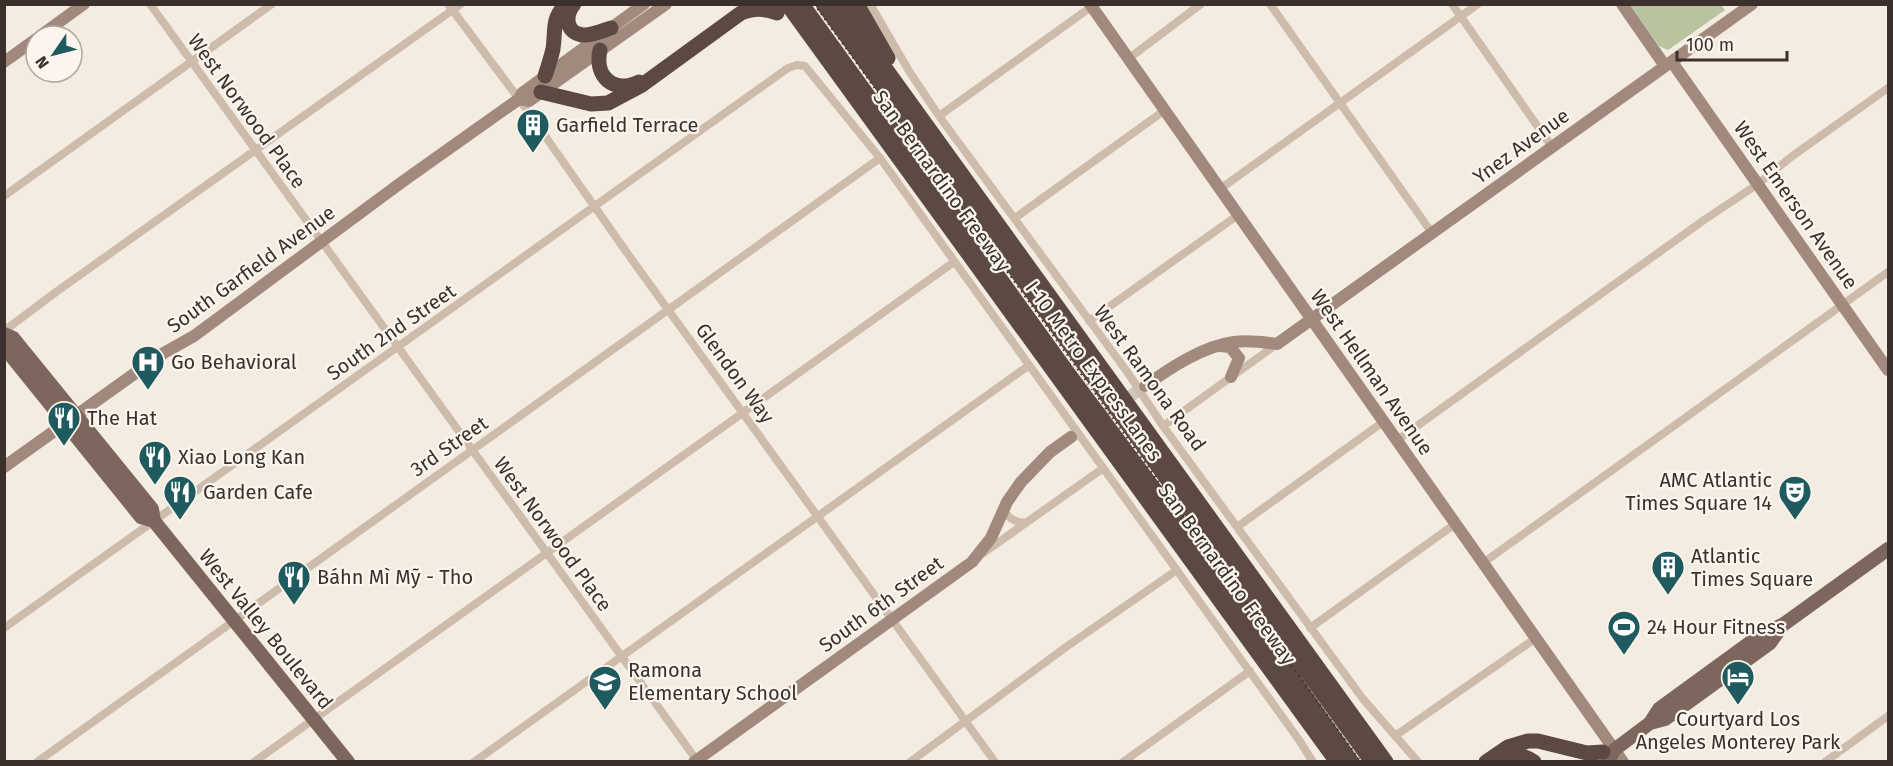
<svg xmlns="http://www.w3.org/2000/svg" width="1893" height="766" font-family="'Fira Sans',sans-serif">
  <rect width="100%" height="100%" fill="#f4ebe1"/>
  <path fill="#b8c4a0" d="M1630,5H1721L1725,10L1668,50L1659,46Z"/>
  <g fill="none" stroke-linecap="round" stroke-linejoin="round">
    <path stroke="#cfc6bd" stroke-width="12" stroke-dasharray="12 6" stroke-linecap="butt" d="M1071,437L1145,386"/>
    <path stroke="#cdbbac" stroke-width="8" d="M150,4L698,762
      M448,4L519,99L630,257L995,762
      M870,4L909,71L939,116L1128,373L1163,426L1363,699L1418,762
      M1270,4L1432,233
      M1452,4L1552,147
      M1128,59L1201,4
      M939,116L1091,7
      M1220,189L1478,4
      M4,196L272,4
      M1015,218L1165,110
      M1089,321L1238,215
      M4,331L56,292L461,4
      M1163,426L1277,344
      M1396,441L1704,220L1758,184L1791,157L1888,88
      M1006,508L1005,512C1010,520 1017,522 1026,523
      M1237,527L1383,422
      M982,554L1102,469
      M1483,563L1888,272
      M4,628L788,68L797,65L805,66L880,158L1299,740L1313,762
      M1310,628L1455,524
      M1395,736L1536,638
      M37,762L880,158
      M254,762L954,262
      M474,762L1028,366
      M910,762L1066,647L1177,570
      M1123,762L1250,671
      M1825,762L1888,716"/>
    <path stroke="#a18a7d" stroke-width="12" d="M1090,4L1623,762
      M1622,4L1665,66
      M40,36L84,4
      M4,62L36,39
      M1672,62L1888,370
      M519,99L529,101L666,4
      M1220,346L1230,347L1239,358L1231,377
      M1145,386C1170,368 1203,346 1234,342C1248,340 1263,342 1277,344L1752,4
      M4,467L162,354L194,336L402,182L519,99L522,93L644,4
      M694,762L972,562L991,538L1007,502L1021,482L1050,452L1071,437"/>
    <path stroke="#7d675c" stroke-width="14" d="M4,334L13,338L152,509L154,521L348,762
      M4,347L141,517L154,521
      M1650,723L1665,719L1770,643L1782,626
      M1608,762L1614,750L1650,723L1659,709L1762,634L1784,624L1888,549"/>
    <path stroke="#5c4a42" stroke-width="15" d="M574,4C565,15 565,32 582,35C591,36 602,31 611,28
      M787,4L1337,762
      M802,4L1068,373L1251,619L1352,762
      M823,4L1372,762
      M839,4L1386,762
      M857,4L888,58
      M600,50C594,77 614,94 639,82
      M545,76C548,67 551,58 553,49C556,29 551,20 566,4
      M541,92L591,104L608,103L642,85L741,13C755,8 763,8 777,13
      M1500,760C1513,753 1521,753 1534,762
      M1486,762L1508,747L1528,741H1538L1587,753L1603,752"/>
    <path stroke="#3b302b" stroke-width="2" stroke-dasharray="1.5 4.5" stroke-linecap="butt" d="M814,4L1361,762"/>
  </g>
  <defs>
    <g id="building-pin" transform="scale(1.725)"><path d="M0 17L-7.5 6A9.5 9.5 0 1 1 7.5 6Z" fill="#1f5a5e" stroke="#fbf5ee"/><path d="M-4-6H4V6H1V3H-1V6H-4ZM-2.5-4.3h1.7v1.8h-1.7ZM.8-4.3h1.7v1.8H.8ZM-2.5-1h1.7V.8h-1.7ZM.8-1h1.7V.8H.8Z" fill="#fff"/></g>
    <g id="hospital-pin" transform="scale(1.725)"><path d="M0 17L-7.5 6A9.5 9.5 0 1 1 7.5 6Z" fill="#1f5a5e" stroke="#fbf5ee"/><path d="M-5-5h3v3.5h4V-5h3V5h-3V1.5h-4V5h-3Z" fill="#fff"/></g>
    <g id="restaurant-pin" transform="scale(1.725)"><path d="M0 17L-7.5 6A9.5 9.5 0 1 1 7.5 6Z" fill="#1f5a5e" stroke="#fbf5ee"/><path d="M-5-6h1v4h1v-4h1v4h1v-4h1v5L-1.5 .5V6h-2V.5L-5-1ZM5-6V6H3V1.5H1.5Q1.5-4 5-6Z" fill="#fff"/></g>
    <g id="theatre-pin" transform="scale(1.725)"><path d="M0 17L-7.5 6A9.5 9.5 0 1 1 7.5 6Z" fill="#1f5a5e" stroke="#fbf5ee"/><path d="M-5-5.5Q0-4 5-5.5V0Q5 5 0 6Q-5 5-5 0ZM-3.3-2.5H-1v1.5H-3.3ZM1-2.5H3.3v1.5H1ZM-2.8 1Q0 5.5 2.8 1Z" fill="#fff"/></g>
    <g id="stadium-pin" transform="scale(1.725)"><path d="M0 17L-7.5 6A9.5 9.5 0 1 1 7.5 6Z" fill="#1f5a5e" stroke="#fbf5ee"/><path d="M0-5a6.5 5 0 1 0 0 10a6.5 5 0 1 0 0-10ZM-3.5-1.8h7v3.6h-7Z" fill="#fff"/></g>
    <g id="hotel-pin" transform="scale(1.725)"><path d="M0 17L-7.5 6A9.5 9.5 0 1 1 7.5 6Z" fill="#1f5a5e" stroke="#fbf5ee"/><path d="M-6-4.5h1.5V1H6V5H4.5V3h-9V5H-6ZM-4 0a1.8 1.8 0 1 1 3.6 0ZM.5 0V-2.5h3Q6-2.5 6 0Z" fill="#fff"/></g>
    <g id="school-pin" transform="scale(1.725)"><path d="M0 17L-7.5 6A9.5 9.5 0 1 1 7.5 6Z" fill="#1f5a5e" stroke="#fbf5ee"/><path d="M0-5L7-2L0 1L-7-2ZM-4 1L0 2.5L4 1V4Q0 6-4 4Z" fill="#fff"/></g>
  </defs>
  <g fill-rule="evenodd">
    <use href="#building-pin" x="533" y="125"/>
    <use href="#hospital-pin" x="148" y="362"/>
    <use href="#restaurant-pin" x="64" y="418"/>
    <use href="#restaurant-pin" x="155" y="457"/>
    <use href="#restaurant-pin" x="180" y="492"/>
    <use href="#theatre-pin" x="1795" y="492"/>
    <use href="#building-pin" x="1668" y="567"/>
    <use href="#restaurant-pin" x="294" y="577"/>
    <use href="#stadium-pin" x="1624" y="627"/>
    <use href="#hotel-pin" x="1738" y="677"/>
    <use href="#school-pin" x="605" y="682"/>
  </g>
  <g text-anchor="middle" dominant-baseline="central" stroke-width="4.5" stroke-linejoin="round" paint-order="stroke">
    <g font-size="20" fill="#3b302b" stroke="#fbf5ee">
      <text transform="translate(247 111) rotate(54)">West Norwood Place</text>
      <text transform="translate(1521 146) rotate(-36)">Ynez Avenue</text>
      <text transform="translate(942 181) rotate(54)">San Bernardino Freeway</text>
      <text transform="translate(1796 205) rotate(55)">West Emerson Avenue</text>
      <text transform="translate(251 269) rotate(-36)">South Garfield Avenue</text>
      <text transform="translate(391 332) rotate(-35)">South 2nd Street</text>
      <text transform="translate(1094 371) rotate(54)">I-10 Metro ExpressLanes</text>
      <text transform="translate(1372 372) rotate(55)">West Hellman Avenue</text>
      <text transform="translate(735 373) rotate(54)">Glendon Way</text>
      <text transform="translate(1150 378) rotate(54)">West Ramona Road</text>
      <text transform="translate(449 446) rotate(-35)">3rd Street</text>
      <text transform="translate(553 534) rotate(54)">West Norwood Place</text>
      <text transform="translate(1227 574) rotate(54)">San Bernardino Freeway</text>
      <text transform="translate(881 604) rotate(-36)">South 6th Street</text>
      <text transform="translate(266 629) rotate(51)">West Valley Boulevard</text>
    </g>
    <g font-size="20" fill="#3b302b" stroke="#fbf5ee" text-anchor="start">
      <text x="556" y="125">Garfield Terrace</text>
      <text x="171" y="362">Go Behavioral</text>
      <text x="87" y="418">The Hat</text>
      <text x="178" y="457">Xiao Long Kan</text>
      <text x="1772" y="480" text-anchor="end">AMC Atlantic<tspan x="1772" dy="23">Times Square 14</tspan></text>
      <text x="203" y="492">Garden Cafe</text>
      <text x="1691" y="556">Atlantic<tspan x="1691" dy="23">Times Square</tspan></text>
      <text x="317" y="577">Báhn Mì Mỹ - Tho</text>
      <text x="1647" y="627">24 Hour Fitness</text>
      <text x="628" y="670">Ramona<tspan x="628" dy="23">Elementary School</tspan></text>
      <text x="1738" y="719" text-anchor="middle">Courtyard Los<tspan x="1738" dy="23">Angeles Monterey Park</tspan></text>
    </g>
  </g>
  <rect width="1893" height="766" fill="none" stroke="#3b302b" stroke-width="12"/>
  <g transform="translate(54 54) rotate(235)"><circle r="28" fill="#fbf5ee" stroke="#aea6a0" stroke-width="1.5"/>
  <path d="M0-4.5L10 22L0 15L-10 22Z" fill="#1f5a5e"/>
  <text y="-9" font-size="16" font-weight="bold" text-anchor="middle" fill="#3b302b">N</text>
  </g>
  <path d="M1677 51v9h110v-9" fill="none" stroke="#3b302b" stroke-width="3"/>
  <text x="1686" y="51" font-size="18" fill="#3b302b" stroke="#fbf5ee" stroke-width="4.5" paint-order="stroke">100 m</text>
</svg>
